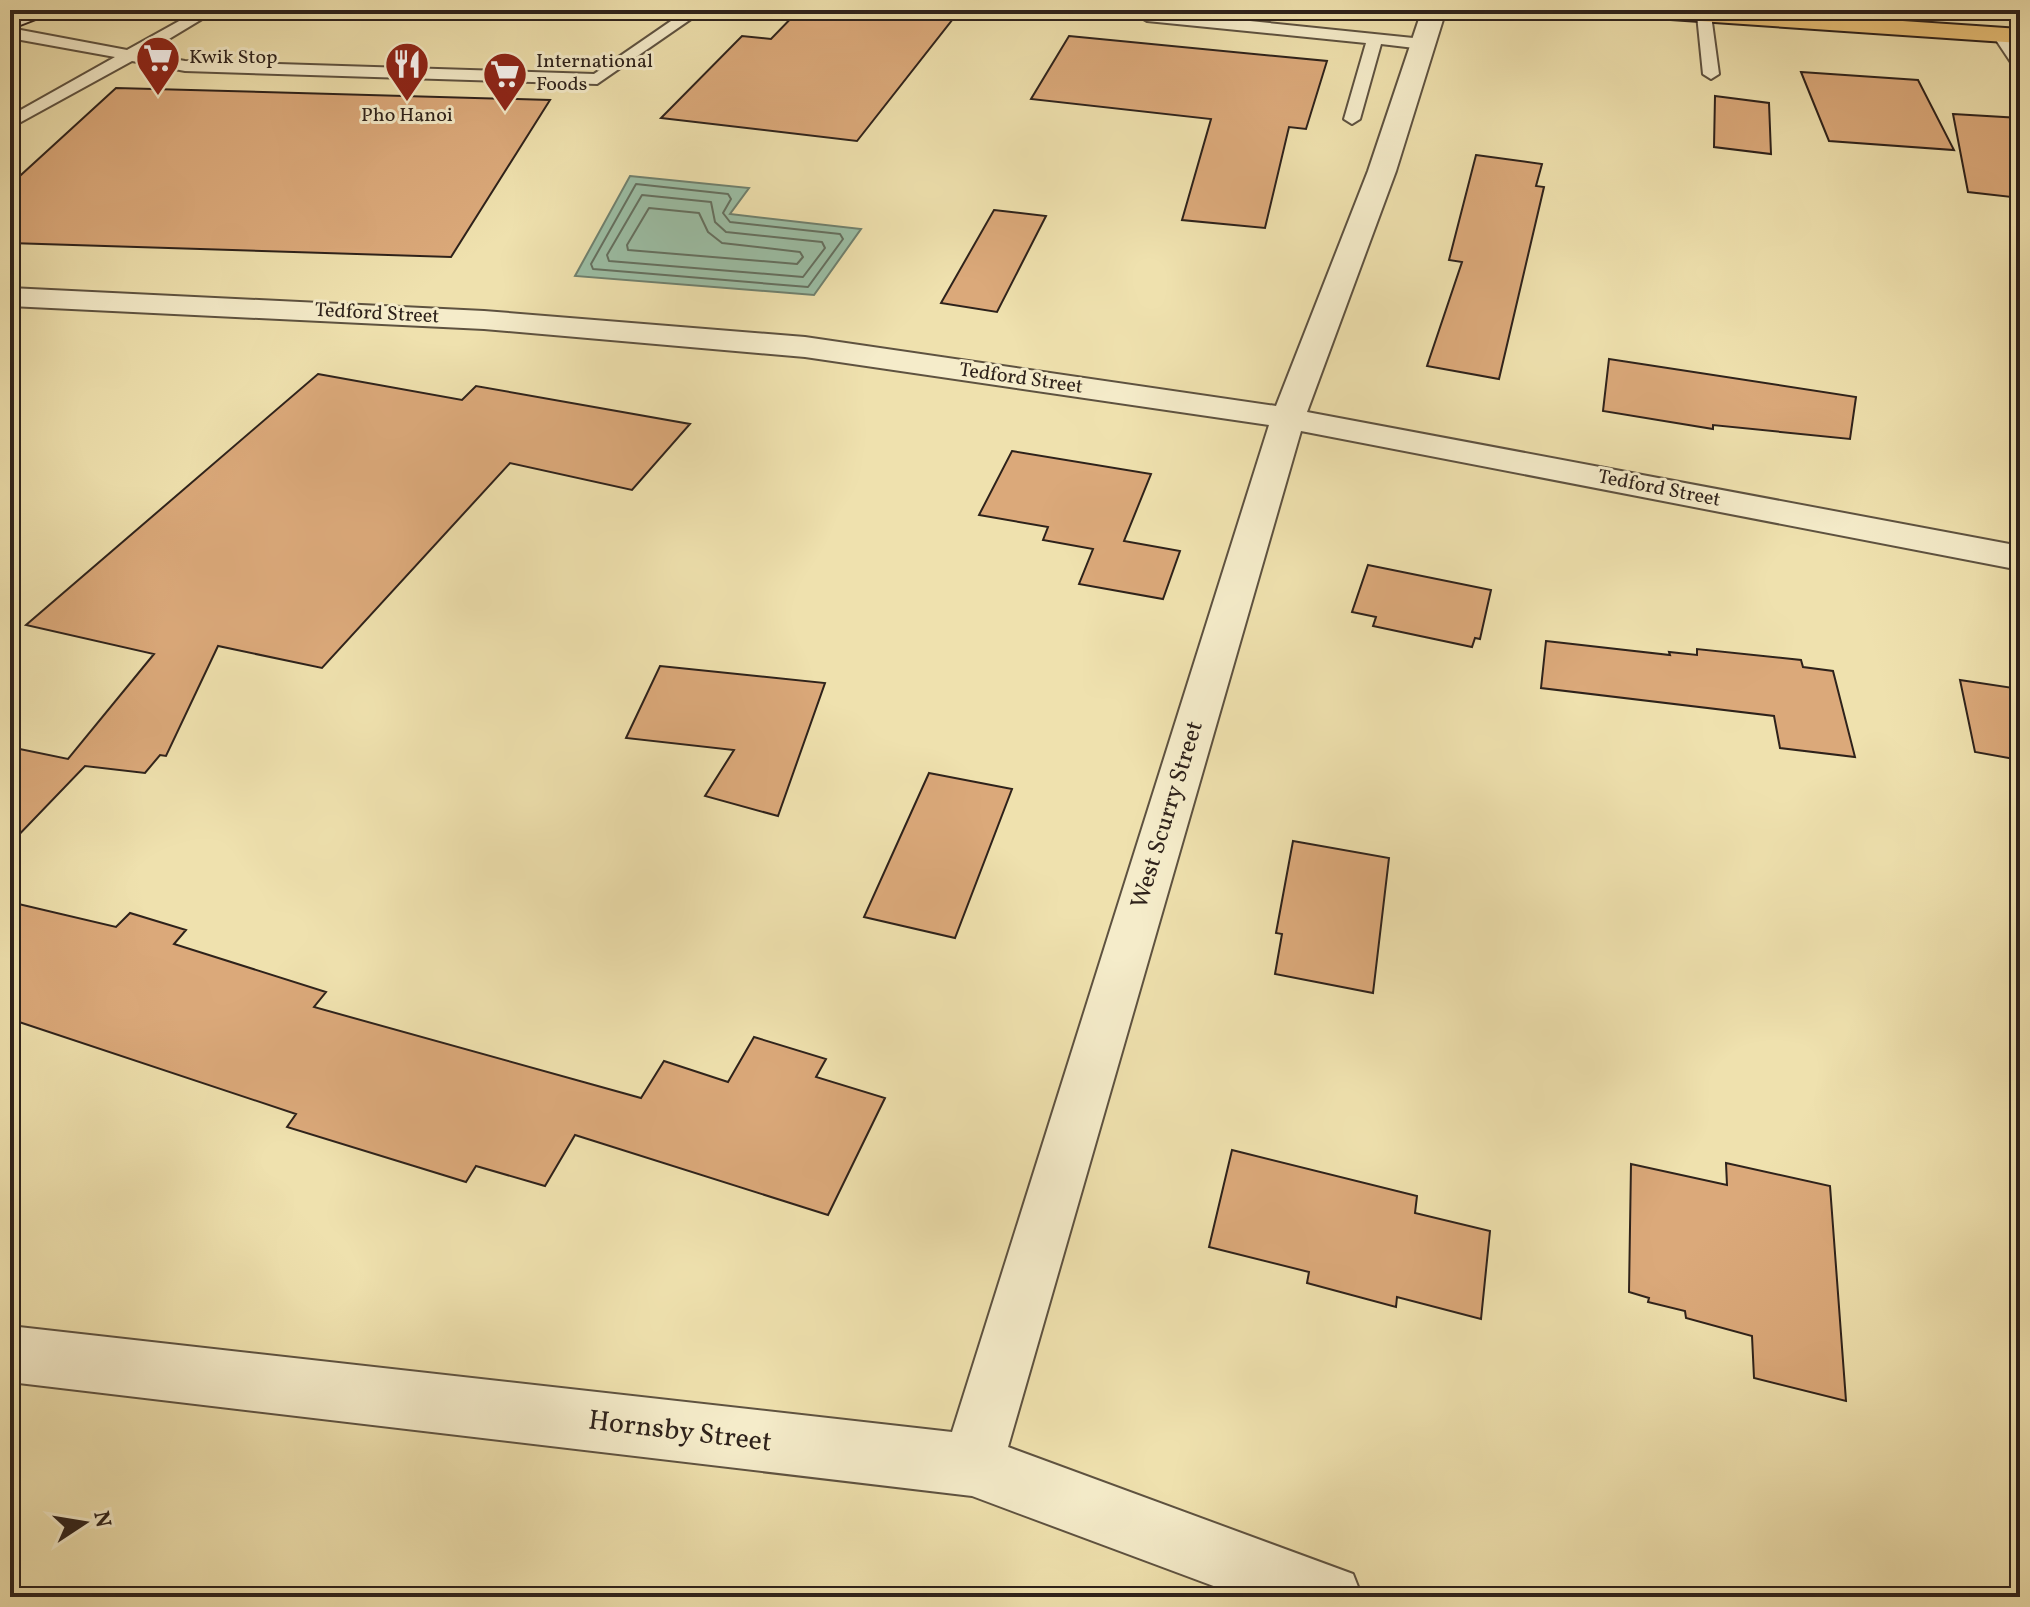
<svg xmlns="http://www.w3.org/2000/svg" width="2030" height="1607" font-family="Vollkorn,serif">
  <rect width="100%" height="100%" fill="#efe1ae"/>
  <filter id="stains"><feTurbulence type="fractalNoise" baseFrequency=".0025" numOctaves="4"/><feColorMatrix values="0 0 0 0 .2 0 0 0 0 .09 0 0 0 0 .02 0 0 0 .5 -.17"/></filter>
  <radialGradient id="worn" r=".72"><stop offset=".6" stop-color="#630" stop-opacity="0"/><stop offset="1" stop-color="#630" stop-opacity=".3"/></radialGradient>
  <path fill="#9bbea5" stroke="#6f806e" stroke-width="2" d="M630,176L749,188L730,214L861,229L814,295L575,276Z"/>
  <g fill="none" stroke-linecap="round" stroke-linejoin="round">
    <path stroke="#647060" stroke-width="2" d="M636,184L728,194L731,199L723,213L730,222L840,234L843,239L808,287L593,269L591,264Z
      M642,195L711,202L715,222L726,232L822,242L825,248L803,277L609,261L607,255Z
      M649,208L699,213L708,232L722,243L800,252L803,257L797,264L628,250L627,245Z"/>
  </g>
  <path fill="#dba97a" stroke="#2e221b" stroke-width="2" d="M799,10H904L956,15L857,141L661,118L742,36L771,39Z
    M1069,36L1327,61L1306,129L1289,127L1265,228L1182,220L1211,119L1031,99Z
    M1801,72L1918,80L1954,150L1829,141Z
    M116,88L550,100L451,257L10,243V185Z
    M1715,96L1769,103L1771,154L1714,147Z
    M1953,114L2020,118V198L1968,192Z
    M1476,155L1542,164L1536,186L1544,187L1499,379L1427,366L1462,262L1449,260Z
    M994,210L1046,216L997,312L941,303Z
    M1609,359L1856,397L1850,439L1713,425V429L1603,411Z
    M318,374L462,400L476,386L690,424L632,490L510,463L322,668L218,646L166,756L160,755L145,773L85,766L10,844V747L68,759L154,654L26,625Z
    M1012,451L1151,474L1124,541L1180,551L1163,599L1079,584L1093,549L1043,540L1048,527L979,515Z
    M1368,565L1491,590L1480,639L1475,638L1472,647L1373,626L1376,617L1352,612Z
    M1546,641L1670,655L1669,652L1697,655V649L1801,660L1803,667L1833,671L1855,757L1780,748L1774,716L1541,688Z
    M660,666L825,683L778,816L705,796L734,750L626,738Z
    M1960,680L2020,689V760L1975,752Z
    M929,773L1012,789L955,938L864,917Z
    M1293,841L1389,858L1373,993L1275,974L1282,934L1276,933Z
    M10,902L116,927L130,913L186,930L174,944L326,992L314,1007L641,1098L664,1061L728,1082L754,1037L826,1059L816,1077L885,1098L828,1215L575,1135L545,1186L476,1166L466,1182L287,1127L296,1114L10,1019Z
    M1232,1150L1417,1196L1415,1213L1490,1231L1481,1319L1397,1297L1396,1307L1307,1283L1309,1272L1209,1247Z
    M1726,1163L1830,1186L1846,1401L1754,1378L1752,1336L1686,1318L1685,1311L1648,1302L1649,1298L1629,1292L1631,1164L1727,1185Z"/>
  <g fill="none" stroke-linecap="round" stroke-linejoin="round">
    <g stroke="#5e5240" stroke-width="4">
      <path id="service" d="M199,10H217L144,54L185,61L594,74L687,10H704L597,84L185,71L132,61L10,128V116L115,57L10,38V28L127,50Z
        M1143,10L1423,39L1431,44L1423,49L1381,44L1360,119L1352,124L1344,119L1366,43L1147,21L1140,17Z
        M1704,11L1711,15L1719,74L1711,79L1703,74L1697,15Z
        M1995,31H2005L2020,52V69L2014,67L1992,34Z"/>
    </g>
    <g stroke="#5e5240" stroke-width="4">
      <path id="minor" d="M1422,10H1446L1396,171L1307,412L2020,546V570L1301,431L1008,1447L1353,1574L1362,1597H1243L972,1496L10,1382V1326L952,1432L1269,425L805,357L484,329L10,306V288L484,311L805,337L1276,406L1368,171Z"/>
    </g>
    <g stroke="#2e221b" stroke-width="4">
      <path id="secondary" d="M18,10H50L46,15L10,29V14Z"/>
    </g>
    <g stroke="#2e221b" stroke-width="4">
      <path id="primary" d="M1629,10H1743L2020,29V43L1641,17Z"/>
    </g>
    <use href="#service" fill="#f5ecca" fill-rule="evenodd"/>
    <use href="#minor" fill="#f5ecca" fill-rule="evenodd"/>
    <use href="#secondary" fill="#f5ecca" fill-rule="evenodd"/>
    <use href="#primary" fill="#e8c077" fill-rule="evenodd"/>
  </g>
  <defs>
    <g id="supermarket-pin" transform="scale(2.3)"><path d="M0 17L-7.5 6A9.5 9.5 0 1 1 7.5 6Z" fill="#8f2418" stroke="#f5ecca"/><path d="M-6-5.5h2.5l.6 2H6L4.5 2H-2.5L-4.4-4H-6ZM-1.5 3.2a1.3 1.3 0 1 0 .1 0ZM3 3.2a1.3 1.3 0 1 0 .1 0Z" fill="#fff"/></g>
    <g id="restaurant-pin" transform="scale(2.3)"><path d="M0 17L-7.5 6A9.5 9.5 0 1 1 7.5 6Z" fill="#8f2418" stroke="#f5ecca"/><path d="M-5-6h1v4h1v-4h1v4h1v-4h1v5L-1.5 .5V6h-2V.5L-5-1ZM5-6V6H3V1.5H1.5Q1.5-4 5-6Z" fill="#fff"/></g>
  </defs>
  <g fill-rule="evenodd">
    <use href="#supermarket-pin" x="158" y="58"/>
    <use href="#restaurant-pin" x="407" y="64"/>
    <use href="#supermarket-pin" x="505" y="74"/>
  </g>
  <g text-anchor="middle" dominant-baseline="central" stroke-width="6" stroke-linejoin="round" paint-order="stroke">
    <g font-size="20" fill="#2e221b" stroke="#f5ecca" text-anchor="start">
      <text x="189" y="58">Kwik Stop</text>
      <text x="536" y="62">International<tspan x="536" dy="23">Foods</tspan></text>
      <text x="407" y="116" text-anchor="middle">Pho Hanoi</text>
    </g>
    <g font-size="20" fill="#2e221b" stroke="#f5ecca">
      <text transform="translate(377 314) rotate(3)">Tedford Street</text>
      <text transform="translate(1021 379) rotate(8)">Tedford Street</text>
      <text transform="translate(1659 489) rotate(11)">Tedford Street</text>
    </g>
    <g font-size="24" fill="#2e221b" stroke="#f5ecca">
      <text transform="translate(1168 815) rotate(-73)">West Scurry Street</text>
    </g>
    <g font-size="28" fill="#2e221b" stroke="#f5ecca">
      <text transform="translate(680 1432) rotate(7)">Hornsby Street</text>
    </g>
  </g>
  <rect width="2030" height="1607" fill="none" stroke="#efe1ae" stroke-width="40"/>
  <rect x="12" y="12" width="2006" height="1583" fill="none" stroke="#2e221b" stroke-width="4"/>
  <rect x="20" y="20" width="1990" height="1567" fill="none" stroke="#2e221b" stroke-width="2"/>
  <g transform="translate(84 1523) rotate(78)" stroke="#f5ecca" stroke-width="6" paint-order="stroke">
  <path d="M0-6L14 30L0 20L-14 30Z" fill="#2e221b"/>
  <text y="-12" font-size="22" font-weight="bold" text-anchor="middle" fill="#2e221b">N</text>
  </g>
  <rect width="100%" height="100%" filter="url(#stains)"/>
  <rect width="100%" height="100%" fill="url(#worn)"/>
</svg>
